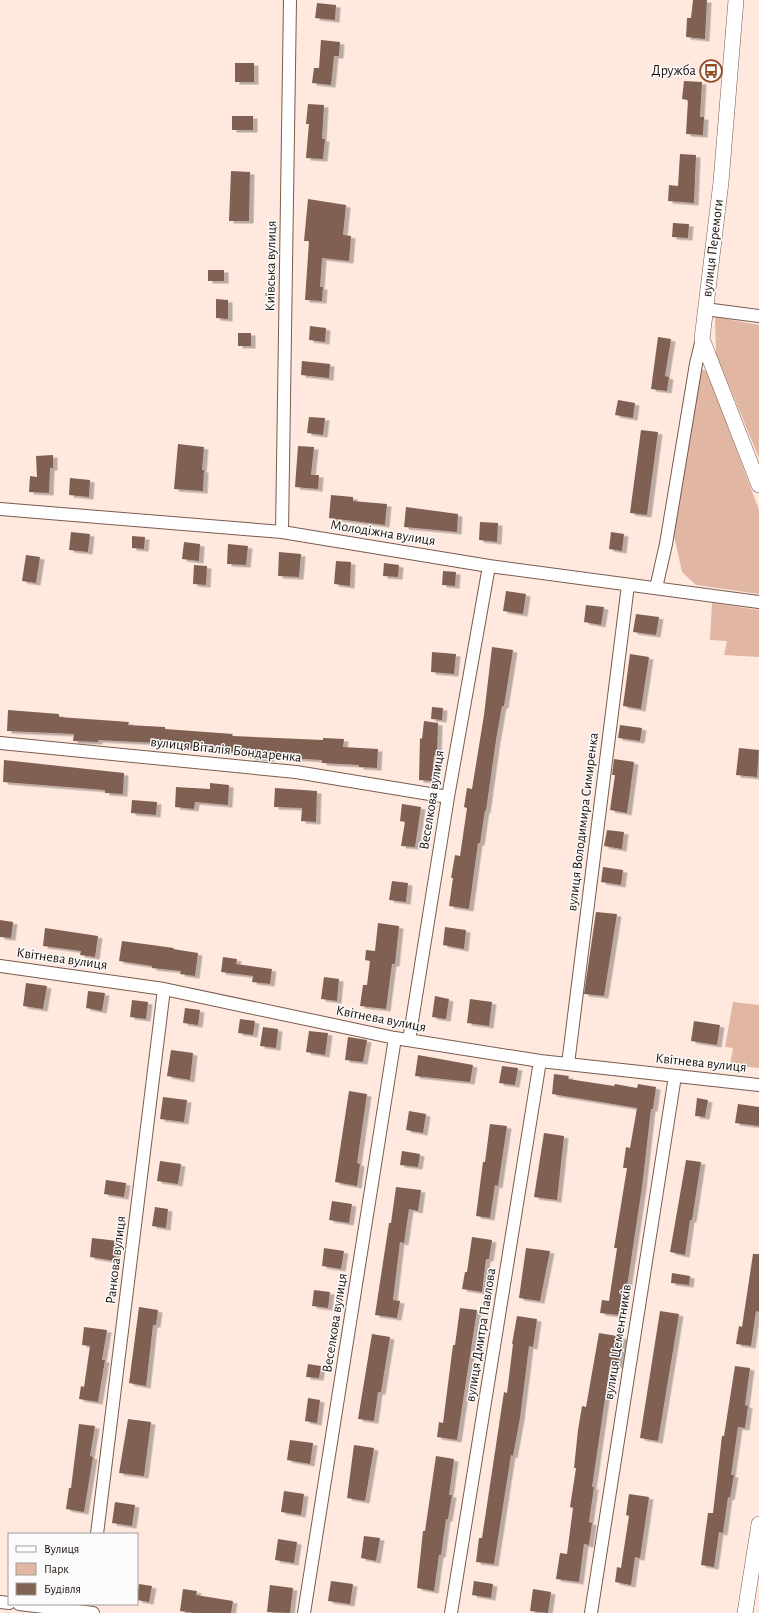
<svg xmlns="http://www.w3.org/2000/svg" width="759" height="1613" font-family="'Alegreya Sans',sans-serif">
  <defs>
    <filter id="shadow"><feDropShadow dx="4.5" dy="2.5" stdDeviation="0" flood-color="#0004"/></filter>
  </defs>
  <rect width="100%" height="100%" fill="#ffe8de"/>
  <path fill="#e1b6a3" d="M715,317L759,325V458L716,354Z
    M699,369L707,371L759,510V594L696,585L682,572L673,531Z
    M712,603L759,610V657L724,655L727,641L710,640Z
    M733,1002L759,1005V1068L730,1065L733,1048L725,1047Z"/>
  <path fill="#806152" filter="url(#shadow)" d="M693,0H707L705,39L686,37L687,18H691Z
    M317,3L336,5L335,20L315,18Z
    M321,40L340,42L339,56H334L331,85L312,83L314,68H319Z
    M235,63H254V82H235Z
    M684,81L702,82L700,117H704L703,135L686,134L688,100L682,99Z
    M308,104L324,105L322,139H325L323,159L306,158L309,124H306Z
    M232,116H253V130H232Z
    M680,154L696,155L694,203L668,201L669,185L678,186Z
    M231,171L250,172L249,221H229Z
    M308,199L346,205L343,235L351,236L349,261L322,258L320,287H323L322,301L305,300L309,241H304Z
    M673,223L689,224L688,238L672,237Z
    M208,270H224V281H208Z
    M216,299L228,300V319L216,318Z
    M310,326L326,328L325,342L309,340Z
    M238,333H251V346H238Z
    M658,337L671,339L665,376L669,377L667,391L651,389Z
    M302,361L330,364L329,378L301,375Z
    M618,400L635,403L633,418L615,415Z
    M309,417L325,418L323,435L307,433Z
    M641,430L658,432L647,515L630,513Z
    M178,444L204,447L202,470H204L203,491L174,489Z
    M298,446L314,447L311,475H319L318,489L295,487Z
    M53,455V468H50L49,493L29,492L30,476L37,477L36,456Z
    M70,478L90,480L89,497L69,495Z
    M331,495L353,497V501L387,504L385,525L329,518Z
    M406,507L458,514L457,532L404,527Z
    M480,522L498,523L497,542L479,540Z
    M71,532L90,534L88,552L69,550Z
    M611,532L624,534L622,551L609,549Z
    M132,536L145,537L144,549L132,548Z
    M184,542L200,544L199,561L182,559Z
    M228,544L248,546L246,565L227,564Z
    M279,552L301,554L299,577L278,576Z
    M26,555L40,557L36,583L22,581Z
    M336,561L351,562L350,586L334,584Z
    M384,563L399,565L398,577L383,576Z
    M194,565L207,566L206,585L193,584Z
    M443,571L456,572L455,586L442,585Z
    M506,591L526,594L523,614L503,611Z
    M586,605L604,607L601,625L584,622Z
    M636,614L659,617L656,635L633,632Z
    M492,647L513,650L504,706H502L496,740L486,811L485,810L480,843H478L469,909L449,906L453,878H451L455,855L460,856L467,808L464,807L467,788L472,789L484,715Z
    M432,652L456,654L454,674L431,672Z
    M630,654L649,657L641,709L623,706Z
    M432,707L443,708L442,720L431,719Z
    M8,710L59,714V717L129,722L128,725L165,727V729L233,734L232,736L323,740V738L344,739L343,747L378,749L377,768L359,767V765L322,763V760L270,757V759L250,758V753L177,747V744L98,740V742L73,741L74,734L7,731Z
    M424,721L438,723L437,756L434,755L432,781L419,780L420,738L422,739Z
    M620,725L642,728L640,741L618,738Z
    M739,748L759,750L757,777L736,775Z
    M614,759L634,762L627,813L610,810L615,775H612Z
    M4,760L124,773L123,794L105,793V790L3,782Z
    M210,783L229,785L228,805L195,802L194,809L175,807L176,787L210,789Z
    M275,788L317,791L316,822L301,821L302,808L274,807Z
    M132,800L157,802L156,815L131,813Z
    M402,804L421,807L415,847L401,846L405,822L400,821Z
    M607,830L624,832L622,849L604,846Z
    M603,867L623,870L621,885L601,882Z
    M392,881L408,883L406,902L389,900Z
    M596,912L617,914L604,996L584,994Z
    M0,920L13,922L11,938L0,937Z
    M378,923L399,926L395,964H392L386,1009L360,1006L363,985H367L370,961L365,960L366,950L375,951Z
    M445,927L466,930L464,949L443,945Z
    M45,928L98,936L95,957L80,955L81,951L43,946Z
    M122,941L174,948L173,949L198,953L195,976L180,974L181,971L152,968V966L119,961Z
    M223,957L237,959L236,964L272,969L270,984L252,982L253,976L221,972Z
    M324,977L339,979L337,1001L321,999Z
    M26,983L47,986L43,1009L23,1006Z
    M88,991L105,993L102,1011L86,1008Z
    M435,996L449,999L446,1019L432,1017Z
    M470,999L492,1002L489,1026L467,1023Z
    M132,1000L148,1002L146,1019L130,1017Z
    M185,1008L200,1010L198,1025L183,1023Z
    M240,1019L255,1021L253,1035L238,1033Z
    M694,1021L720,1025L717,1045L691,1041Z
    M263,1027L278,1029L276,1048L260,1046Z
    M309,1031L328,1033L325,1055L306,1052Z
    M348,1037L367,1040L363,1062L345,1060Z
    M171,1050L193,1053L190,1080L167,1076Z
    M418,1055L473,1065L470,1082L415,1076Z
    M502,1066L518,1068L515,1085L499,1083Z
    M554,1074L569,1076L568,1079L614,1086L615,1084L637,1088L638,1084L656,1087L653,1109H651L642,1187L627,1287L623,1286L619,1315L600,1313L602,1300L609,1301L617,1248H614L627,1168H623L626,1147L630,1148L637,1108L552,1094Z
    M349,1091L367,1094L357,1163L360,1164L357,1186L335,1182Z
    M163,1097L187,1100L184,1122L160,1119Z
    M697,1098L708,1100L705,1117L695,1116Z
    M738,1104L759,1107V1126L735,1123Z
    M409,1111L426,1114L423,1133L406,1130Z
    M490,1124L507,1126L498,1186L495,1185L490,1218L476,1216L483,1162H485Z
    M544,1133L564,1136L557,1200L534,1197Z
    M402,1151L420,1154L418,1167L400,1165Z
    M686,1160L701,1162L692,1220H690L685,1255L670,1252Z
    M160,1161L181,1164L178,1184L157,1181Z
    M106,1180L126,1183L124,1197L104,1194Z
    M396,1187L421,1190L418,1211L409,1209L404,1243L400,1242L393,1300L400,1301L397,1318L375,1315L389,1223H391Z
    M332,1201L352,1204L349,1223L329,1220Z
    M155,1207L168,1209L166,1228L152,1226Z
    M472,1237L492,1240L489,1259H486L482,1292L462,1289L465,1272H467Z
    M92,1238L118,1241L115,1261L90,1257Z
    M324,1248L344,1251L341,1269L322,1266Z
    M526,1248L550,1251L540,1301L519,1298Z
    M753,1254H759V1312L756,1311L751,1346L736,1344L739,1326L742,1327Z
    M672,1273L690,1276L689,1285L671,1283Z
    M314,1290L330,1292L328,1308L312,1306Z
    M139,1307L158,1310L156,1325H153L146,1386L129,1383Z
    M460,1308L477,1310L457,1440L437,1437L439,1422L443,1423L453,1345H455Z
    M660,1311L679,1314L658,1441L640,1438Z
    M517,1316L537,1319L533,1347L529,1346L520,1418L513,1456L511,1455L494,1564L476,1562L479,1538H482L504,1392L507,1393L513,1344H512Z
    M84,1327L107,1330L102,1360H105L98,1402L79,1399L81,1386L84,1387L90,1346L82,1345Z
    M599,1333L623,1337L618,1366L610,1365L592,1487H594L589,1522L592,1523L589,1545L584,1544L579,1582L556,1579L560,1553L567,1554L573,1508L570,1507L576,1468H574L578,1430L582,1406L586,1407Z
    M372,1334L390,1337L381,1392H378L374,1421L358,1419Z
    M308,1364L321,1366L319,1378L306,1377Z
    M735,1366L750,1368L745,1405L748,1406L745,1428L738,1427L731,1475H734L730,1498L728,1497L723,1533L719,1532L714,1567L701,1565L708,1513H713L722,1436H724Z
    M308,1398L320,1400L317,1423L305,1421Z
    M128,1419L151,1422L144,1476L119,1473Z
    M79,1424L95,1426L90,1456L93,1457L84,1512L66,1509L69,1488H71Z
    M290,1440L313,1443L310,1464L287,1460Z
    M354,1445L374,1448L365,1501L347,1498Z
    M436,1456L454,1459L449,1495H452L448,1519H446L441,1555H439L434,1591L417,1588L423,1531H425Z
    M284,1491L304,1494L301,1515L281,1512Z
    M629,1494L649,1497L640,1558L635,1557L631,1585L615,1582L617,1567L621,1568L629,1516L626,1515Z
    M115,1502L135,1505L132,1526L112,1523Z
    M364,1536L380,1538L376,1561L361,1558Z
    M278,1539L297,1542L294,1563L275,1560Z
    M331,1581L353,1584L350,1604L328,1601Z
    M474,1581L493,1584L491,1598L472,1595Z
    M139,1584L152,1586L149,1602L137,1600Z
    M270,1585L293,1588L290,1613L267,1612Z
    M183,1589L197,1591L196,1595L233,1601L231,1613H194L180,1611Z
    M533,1589L551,1592L548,1613L530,1611Z"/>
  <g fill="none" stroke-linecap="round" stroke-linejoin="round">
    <g stroke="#7a5b4d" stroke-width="14">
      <path id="minor" d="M705,309L759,316
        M0,509L282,532L489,566L759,602
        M282,532L290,0
        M656,588L666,544L696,364L702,339
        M0,743L296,772L448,797
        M0,966L164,989L395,1038L540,1061L759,1085
        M409,1040L448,797L489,566
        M568,1064L628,585
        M97,1534L164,989
        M0,1602L9,1603
        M19,1604L93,1613
        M304,1613L395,1038
        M451,1613L540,1061
        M591,1613L675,1076"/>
    </g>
    <g stroke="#7a5b4d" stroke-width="16">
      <path id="major" d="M736,0L721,182L702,339L759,485
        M745,1613L759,1524"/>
    </g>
    <use href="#minor" stroke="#fff" stroke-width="12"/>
    <use href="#major" stroke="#fff" stroke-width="15"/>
  </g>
  <defs>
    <g id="bus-ring" transform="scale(1.15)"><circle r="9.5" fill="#fbfbfb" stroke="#914a25" stroke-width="1.5"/><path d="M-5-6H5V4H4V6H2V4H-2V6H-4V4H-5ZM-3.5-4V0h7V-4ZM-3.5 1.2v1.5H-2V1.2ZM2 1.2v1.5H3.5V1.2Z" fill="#914a25"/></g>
  </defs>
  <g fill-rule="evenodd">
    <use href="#bus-ring" x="711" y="71"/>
  </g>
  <g text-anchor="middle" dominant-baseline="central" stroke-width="3" stroke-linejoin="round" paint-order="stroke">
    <g font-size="14" fill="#1c100a" stroke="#fbfbfb" text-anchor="end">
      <text x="696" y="71">Дружба</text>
    </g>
    <g font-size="14" fill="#1c100a" stroke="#fbfbfb">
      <text transform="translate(713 248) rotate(-83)">вулиця Перемоги</text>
      <text transform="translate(271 266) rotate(-89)">Київська вулиця</text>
      <text transform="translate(383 533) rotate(9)">Молодіжна вулиця</text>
      <text transform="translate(226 750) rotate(6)">вулиця Віталія Бондаренка</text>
      <text transform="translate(432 800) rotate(-81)">Веселкова вулиця</text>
      <text transform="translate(583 822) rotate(-83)">вулиця Володимира Симиренка</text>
      <text transform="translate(62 959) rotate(8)">Квітнева вулиця</text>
      <text transform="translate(381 1019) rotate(11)">Квітнева вулиця</text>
      <text transform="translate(701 1063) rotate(6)">Квітнева вулиця</text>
      <text transform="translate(116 1260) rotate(-83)">Ранкова вулиця</text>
      <text transform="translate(335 1323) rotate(-81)">Веселкова вулиця</text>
      <text transform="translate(481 1335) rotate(-81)">вулиця Дмитра Павлова</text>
      <text transform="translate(618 1342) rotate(-81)">вулиця Цементників</text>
    </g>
  </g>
  <rect x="8" y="1533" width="130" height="72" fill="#fbfbfb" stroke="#a29d9b"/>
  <rect x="16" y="1546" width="20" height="6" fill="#ffffff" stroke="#a29d9b"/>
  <text x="44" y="1553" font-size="12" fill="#1c100a">Вулиця</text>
  <rect x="16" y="1563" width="20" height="12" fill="#e1b6a3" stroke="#a29d9b"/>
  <text x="44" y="1573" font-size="12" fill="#1c100a">Парк</text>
  <rect x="16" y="1583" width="20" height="12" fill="#806152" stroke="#a29d9b"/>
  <text x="44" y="1593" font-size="12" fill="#1c100a">Будівля</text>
</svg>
